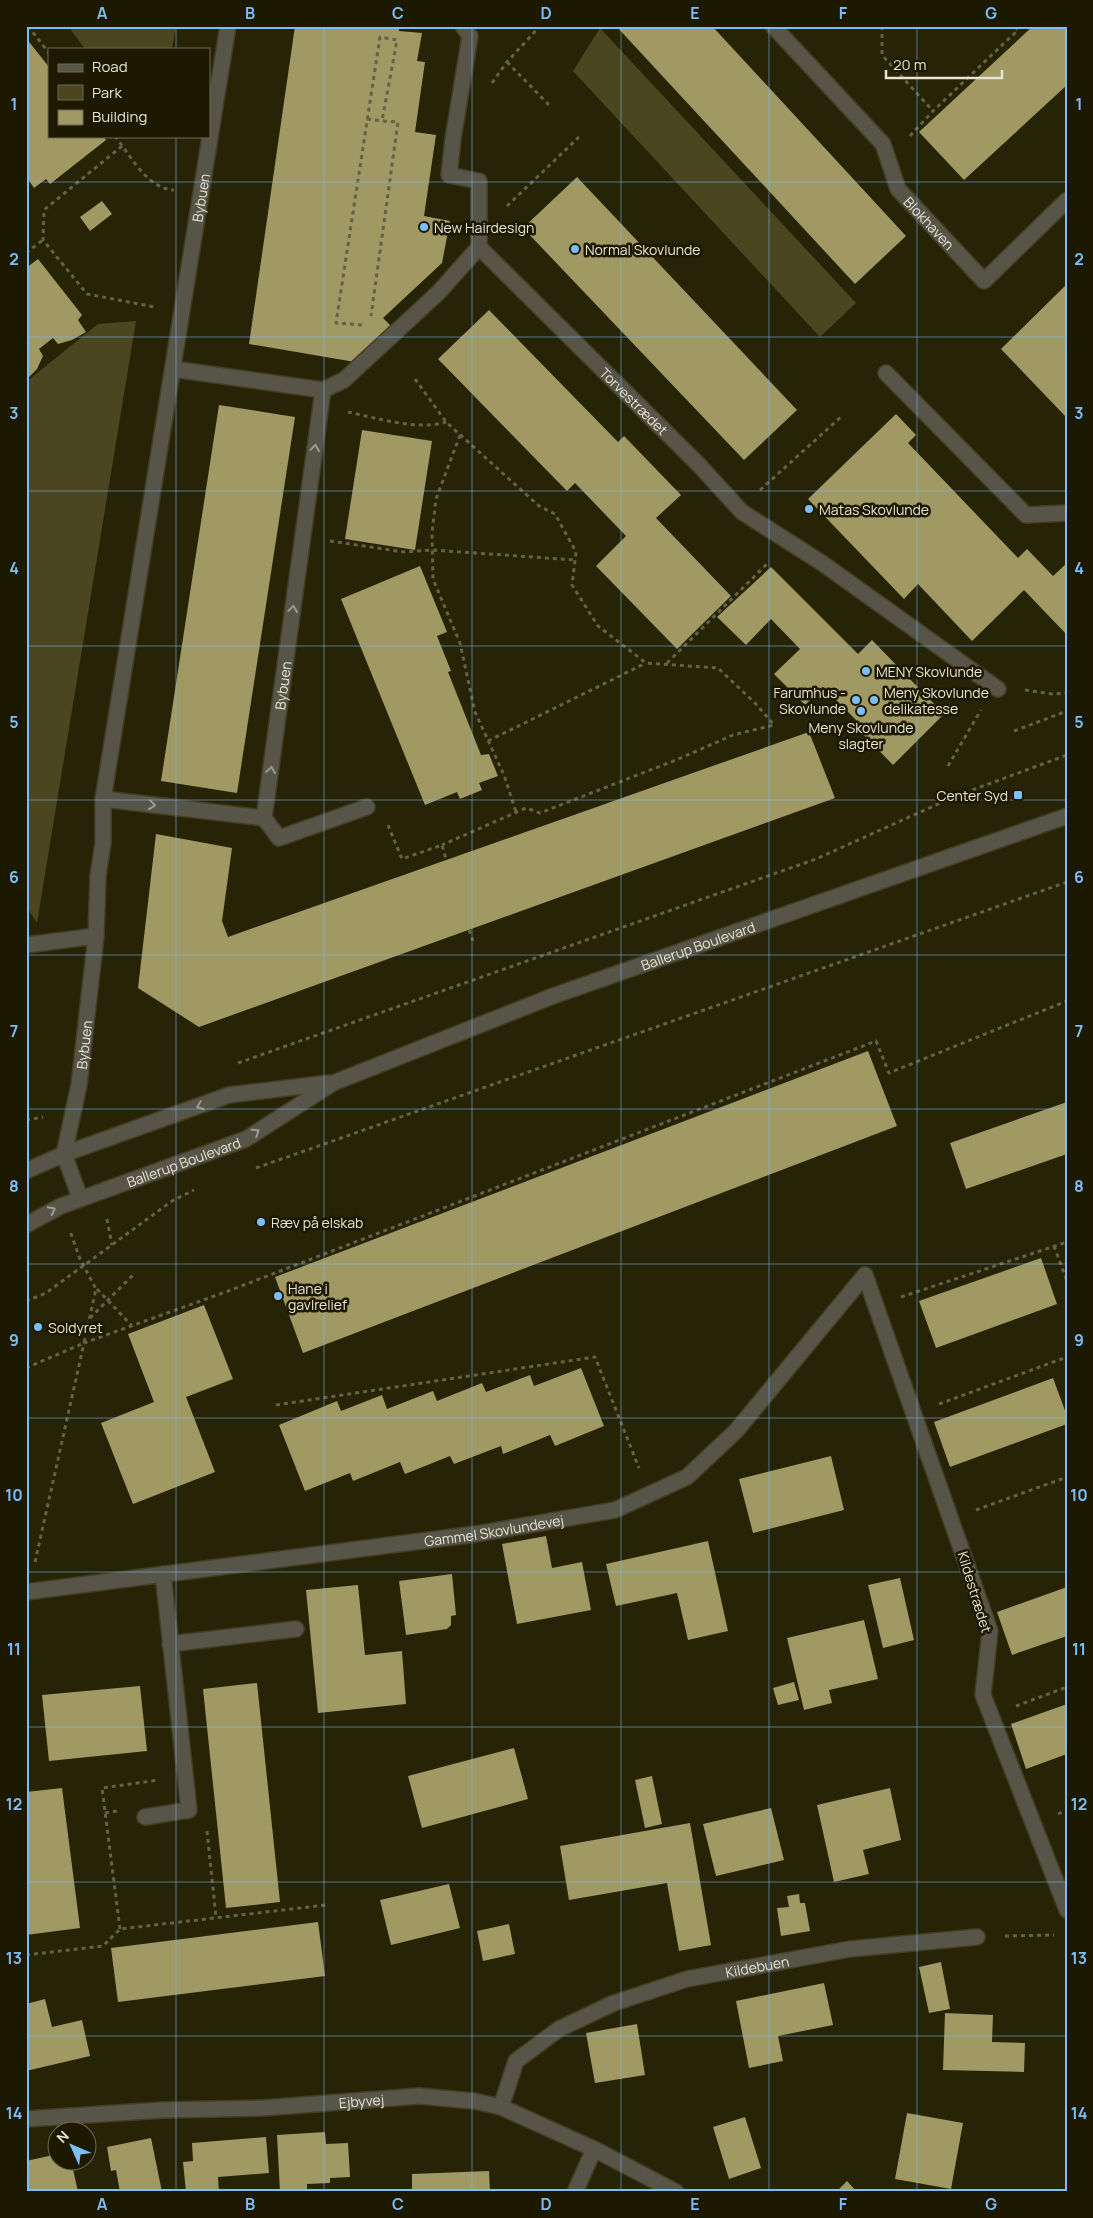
<svg xmlns="http://www.w3.org/2000/svg" width="1093" height="2218" font-family="Manrope,sans-serif">
  <rect width="100%" height="100%" fill="#272306"/>
  <path fill="#4b4620" d="M68,26H176L172,49H85Z
    M600,28L856,303L820,337L573,71Z
    M136,321L37,923L26,906V382L98,324Z"/>
  <path fill="#a09963" d="M295,26H399V31L422,33L417,61L425,62L415,132L436,135L424,216L450,221L442,263L383,318L392,327L355,362L249,344Z
    M616,26H712L906,236L855,284Z
    M1033,26H1067V85L964,180L919,132Z
    M26,38L49,67V136H103L106,140L50,184L46,179L34,188L26,176Z
    M577,177L797,410L744,460L523,228Z
    M102,201L112,214L90,231L80,217Z
    M38,259L82,315L78,320L86,332L72,340L58,344L53,338L39,349L43,356L37,369L26,380V268Z
    M1067,284V418L1001,349Z
    M489,310L618,442L624,436L681,495L656,518L731,596L677,649L596,566L626,536L575,483L567,491L438,359Z
    M219,405L295,417L237,793L161,781Z
    M896,414L916,435L908,443L1018,558L1027,549L1053,576L1067,563V635L1024,590L972,641L918,584L904,599L808,499Z
    M362,430L432,441L415,550L345,539Z
    M420,566L447,632L437,636L451,671L448,672L481,755L489,754L498,776L479,783L482,790L460,799L457,792L425,805L341,599Z
    M771,567L858,654L872,640L944,714L893,765L856,727L860,724L823,687L805,705L774,674L800,649L771,619L746,645L717,617Z
    M809,732L835,798L199,1027L138,988L156,834L232,848L222,921L228,937Z
    M868,1051L897,1126L303,1353L275,1277Z
    M1067,1102V1154L966,1189L950,1143Z
    M1041,1258L1057,1304L936,1348L919,1301Z
    M204,1305L233,1379L186,1397L215,1472L133,1504L101,1423L154,1402L128,1334Z
    M581,1368L604,1426L555,1446L550,1435L503,1454L501,1446L454,1464L450,1456L405,1474L400,1462L353,1481L350,1473L305,1491L279,1425L337,1401L341,1411L382,1395L387,1409L433,1391L437,1401L482,1383L486,1392L530,1375L534,1386Z
    M1053,1378L1067,1416V1424L950,1467L934,1422Z
    M831,1456L844,1510L753,1533L739,1479Z
    M546,1536L552,1568L582,1562L591,1610L517,1624L502,1544Z
    M708,1541L728,1631L688,1640L677,1593L616,1606L606,1564Z
    M452,1574L456,1615L451,1616V1625L447,1629L406,1635L399,1581Z
    M900,1578L914,1640L883,1648L868,1585Z
    M358,1585L365,1655L402,1651L406,1704L318,1713L306,1590Z
    M1067,1587V1636L1012,1655L997,1612Z
    M864,1620L878,1679L829,1690L832,1703L804,1710L787,1638Z
    M794,1682L799,1700L778,1705L773,1688Z
    M257,1683L280,1902L226,1908L203,1689Z
    M140,1686L147,1751L49,1761L42,1695Z
    M1067,1704V1754L1026,1769L1011,1724Z
    M514,1748L528,1799L422,1828L408,1776Z
    M652,1776L662,1824L645,1828L635,1780Z
    M62,1788L80,1928L26,1935V1792Z
    M890,1788L901,1840L863,1850L869,1874L834,1882L817,1805Z
    M771,1808L784,1860L716,1876L703,1824Z
    M690,1823L711,1945L679,1951L667,1883L569,1900L560,1846Z
    M449,1884L460,1928L391,1945L380,1900Z
    M799,1894L800,1903H805L810,1931L781,1936L777,1908L789,1907L787,1896Z
    M318,1922L325,1976L118,2002L111,1948Z
    M509,1924L515,1954L483,1961L477,1931Z
    M941,1962L950,2009L929,2013L919,1967Z
    M824,1983L833,2025L778,2036L783,2061L749,2068L736,2001Z
    M45,1999L52,2027L82,2020L90,2056L26,2071V2004Z
    M945,2013L993,2015L992,2042L1025,2043L1024,2072L943,2070Z
    M637,2024L645,2075L595,2083L586,2033Z
    M907,2113L963,2123L951,2189L895,2179Z
    M745,2117L761,2168L729,2179L713,2127Z
    M325,2132L326,2144L348,2143L350,2177L330,2178V2183L307,2184V2192H280L277,2135Z
    M266,2137L269,2173L218,2177L219,2192H186L183,2162L193,2161L192,2143Z
    M151,2138L162,2192H120L116,2170L111,2171L107,2147Z
    M58,2154V2160H71L78,2192H26V2161Z
    M489,2171L490,2192H412V2174Z
    M847,2181L857,2192H836Z"/>
  <g fill="none" stroke-linecap="round" stroke-linejoin="round">
    <g stroke="#423e23" stroke-width="18">
      <g id="service">
        <path d="M173,369L323,390L344,380L439,292L479,247"/>
        <path id="s1" d="M103,799L264,818L323,390"/>
        <path d="M264,818L279,838L367,807"/>
        <path d="M170,1644L296,1629"/>
        <path d="M145,1817L189,1810L163,1574"/>
      </g>
    </g>
    <g stroke="#423e23" stroke-width="18">
      <g id="pedestrian">
        <path id="s2" d="M463,26L470,36L453,139L449,175L479,181V247L700,466L742,512L822,563L998,689"/>
      </g>
    </g>
    <g stroke="#423e23" stroke-width="18">
      <g id="minor">
        <path id="s3" d="M773,26L883,144L898,189L984,281L1067,200"/>
        <path d="M886,373L1026,515L1067,513"/>
        <path d="M26,945L96,936"/>
        <path id="s4" d="M80,1198L64,1154L79,1085L96,936L98,876L103,843V799L228,26"/>
        <path d="M865,1275L990,1631L983,1695L1067,1910"/>
        <path id="s5" d="M26,1592L476,1534L615,1510L687,1477L736,1431L865,1275"/>
        <path id="s6" d="M501,2107L516,2061L559,2029L614,2003L687,1979L850,1949L977,1937"/>
        <path id="s7" d="M26,2119L163,2110L263,2108L419,2096L474,2101L501,2107L594,2149L676,2192"/>
        <path d="M575,2192L594,2149"/>
      </g>
    </g>
    <g stroke="#423e23" stroke-width="18">
      <g id="tertiary">
        <path d="M26,1171L64,1154L229,1095L329,1083"/>
        <path id="s8" d="M26,1225L61,1206L246,1139L333,1083L553,996L1067,816"/>
      </g>
    </g>
    <path stroke="#656148" stroke-width="3" stroke-dasharray="4 4" stroke-linecap="butt" d="M28,26L49,53
      M882,26V55L933,111
      M507,62L549,105
      M492,83L507,62L540,26
      M367,119L382,121
      M115,136C130,155 147,189 174,190
      M910,136L933,111L1018,30L1014,26
      M122,146L44,210L43,240L87,294L155,307
      M507,206L579,137
      M26,253L43,240
      M362,325L336,323L380,37L397,40L382,121L398,122L371,316
      M415,379L446,422L539,506L555,514L576,552L572,585L598,626L646,663L718,668L755,703L774,725L733,735L676,760L540,813L526,808L442,845
      M348,412C376,418 419,431 446,422
      M460,435L436,499L432,533L433,579L460,643L475,712L504,775L516,812
      M760,490L842,416
      M330,541L404,552L433,550L575,560
      M667,663L769,562
      M1025,690L1052,694L1067,693
      M1014,731L1067,711
      M488,741L646,663
      M948,766L981,710
      M388,825L402,859L442,845L446,859
      M469,930L473,941
      M238,1063L816,859L956,796L1067,755
      M26,1120L43,1117
      M256,1168L1067,882
      M107,1219L112,1245
      M1054,1246L1067,1281
      M97,1289L132,1326
      M901,1297L1067,1242
      M26,1301L46,1293L172,1201L194,1190
      M90,1318L135,1273
      M26,1368L84,1343L96,1289L80,1259L70,1231
      M939,1404L1067,1357
      M276,1405L595,1357L639,1468
      M976,1510L1067,1477
      M35,1562L84,1343L231,1290L876,1041L889,1073L1067,1001
      M1016,1706L1067,1687
      M105,1813L117,1811
      M1058,1814L1067,1810
      M207,1831L216,1917
      M120,1929L102,1788L159,1780
      M1005,1936L1054,1935
      M26,1955L103,1946L120,1929L326,1905"/>
    <use href="#service" stroke="#565548" stroke-width="15"/>
    <use href="#pedestrian" stroke="#565548" stroke-width="15"/>
    <use href="#minor" stroke="#565548" stroke-width="15"/>
    <use href="#tertiary" stroke="#565548" stroke-width="15"/>
  </g>
  <defs><path id="oneway-chevron" d="M-2-3.5L2.5 0L-2 3.5" fill="none" stroke-width="1.6" stroke-linecap="round" stroke-linejoin="round" transform="scale(1.25)"/></defs>
  <g stroke="#9e9c8e">
    <use href="#oneway-chevron" transform="translate(315 448) rotate(-82)"/>
    <use href="#oneway-chevron" transform="translate(293 609) rotate(-82)"/>
    <use href="#oneway-chevron" transform="translate(271 770) rotate(-82)"/>
    <use href="#oneway-chevron" transform="translate(152 805) rotate(7)"/>
    <use href="#oneway-chevron" transform="translate(200 1106) rotate(160)"/>
    <use href="#oneway-chevron" transform="translate(256 1132) rotate(-33)"/>
    <use href="#oneway-chevron" transform="translate(52 1210) rotate(-27)"/>
  </g>
  <path fill="none" stroke="#7dbef9" stroke-width="1" stroke-opacity="0.55" d="M176,26V49M324,26V2192M472,26V2192M621,26V2192M769,26V2192M917,26V2192M176,136V2192M26,182H1067M26,337H1067M26,491H1067M26,646H1067M26,800H1067M26,955H1067M26,1109H1067M26,1264H1067M26,1418H1067M26,1572H1067M26,1727H1067M26,1882H1067M26,2036H1067"/>
  <g fill="#7dbef9" stroke="#1d1900" stroke-width="2">
    <circle cx="424" cy="227" r="5"/>
    <circle cx="575" cy="249" r="5"/>
    <circle cx="809" cy="509" r="5"/>
    <circle cx="866" cy="671" r="5"/>
    <circle cx="856" cy="700" r="5"/>
    <circle cx="874" cy="700" r="5"/>
    <circle cx="861" cy="711" r="5"/>
    <rect x="1013" y="790" width="10" height="10" rx="2.5"/>
    <circle cx="261" cy="1222" r="5"/>
    <circle cx="278" cy="1296" r="5"/>
    <circle cx="38" cy="1327" r="5"/>
  </g>
  <g text-anchor="middle" dominant-baseline="central" stroke-width="5" stroke-linejoin="round" paint-order="stroke">
    <g font-size="14" fill="#e6e4d3" stroke="#1d1900">
      <text stroke="none"><textPath href="#s4" startOffset="1014">Bybuen</textPath></text>
      <text stroke="none"><textPath href="#s3" startOffset="255">Blokhaven</textPath></text>
      <text stroke="none"><textPath href="#s2" startOffset="468">Torvestrædet</textPath></text>
      <text stroke="none"><textPath href="#s1" startOffset="296">Bybuen</textPath></text>
      <text stroke="none"><textPath href="#s8" startOffset="730">Ballerup Boulevard</textPath></text>
      <text stroke="none"><textPath href="#s4" startOffset="158">Bybuen</textPath></text>
      <text stroke="none"><textPath href="#s8" startOffset="170">Ballerup Boulevard</textPath></text>
      <text stroke="none"><textPath href="#s5" startOffset="472">Gammel Skovlundevej</textPath></text>
      <text transform="translate(975 1592) rotate(73)">Kildestrædet</text>
      <text stroke="none"><textPath href="#s6" startOffset="311">Kildebuen</textPath></text>
      <text stroke="none"><textPath href="#s7" startOffset="336">Ejbyvej</textPath></text>
    </g>
    <g font-size="14" fill="#e6e4d3" stroke="#1d1900" text-anchor="start">
      <text x="434" y="227">New Hairdesign</text>
      <text x="585" y="249">Normal Skovlunde</text>
      <text x="819" y="509">Matas Skovlunde</text>
      <text x="876" y="671">MENY Skovlunde</text>
      <text x="846" y="692" text-anchor="end">Farumhus -<tspan x="846" dy="16">Skovlunde</tspan></text>
      <text x="884" y="692">Meny Skovlunde<tspan x="884" dy="16">delikatesse</tspan></text>
      <text x="861" y="727" text-anchor="middle">Meny Skovlunde<tspan x="861" dy="16">slagter</tspan></text>
      <text x="1008" y="795" text-anchor="end">Center Syd</text>
      <text x="271" y="1222">Ræv på elskab</text>
      <text x="288" y="1288">Hane i<tspan x="288" dy="16">gavlrelief</tspan></text>
      <text x="48" y="1327">Soldyret</text>
    </g>
  </g>
  <rect width="1093" height="2218" fill="none" stroke="#1d1900" stroke-width="55"/>
  <rect x="48" y="48" width="162" height="90" fill="#1d1900" stroke="#6d6a54"/>
  <rect x="58" y="64" width="25" height="8" fill="#565548" stroke="#6d6a54"/>
  <text x="92" y="72" font-size="15" fill="#e6e4d3">Road</text>
  <rect x="58" y="85" width="25" height="15" fill="#4b4620" stroke="#6d6a54"/>
  <text x="92" y="98" font-size="15" fill="#e6e4d3">Park</text>
  <rect x="58" y="110" width="25" height="15" fill="#a09963" stroke="#6d6a54"/>
  <text x="92" y="122" font-size="15" fill="#e6e4d3">Building</text>
  <g transform="translate(72 2146) rotate(315)"><circle r="24" fill="#1d1900" stroke="#6d6a54"/>
  <path d="M0-4L9 19L0 12L-9 19Z" fill="#7dbef9"/>
  <text y="-8" font-size="14" font-weight="bold" text-anchor="middle" fill="#e6e4d3">N</text>
  </g>
  <path d="M886 70v8h116v-8" fill="none" stroke="#e6e4d3" stroke-width="2.5"/>
  <text x="893" y="70" font-size="15" fill="#e6e4d3" stroke="#1d1900" stroke-width="4" paint-order="stroke">20 m</text>
  <rect x="28" y="28" width="1038" height="2162" fill="none" stroke="#7dbef9" stroke-width="2"/>
  <g font-size="16" text-anchor="middle" font-weight="bold" fill="#7dbef9">
    <text x="102" y="19">A</text>
    <text x="250" y="19">B</text>
    <text x="398" y="19">C</text>
    <text x="546" y="19">D</text>
    <text x="695" y="19">E</text>
    <text x="843" y="19">F</text>
    <text x="991" y="19">G</text>
    <text x="14" y="110">1</text>
    <text x="1079" y="110">1</text>
    <text x="14" y="265">2</text>
    <text x="1079" y="265">2</text>
    <text x="14" y="419">3</text>
    <text x="1079" y="419">3</text>
    <text x="14" y="574">4</text>
    <text x="1079" y="574">4</text>
    <text x="14" y="728">5</text>
    <text x="1079" y="728">5</text>
    <text x="14" y="883">6</text>
    <text x="1079" y="883">6</text>
    <text x="14" y="1037">7</text>
    <text x="1079" y="1037">7</text>
    <text x="14" y="1192">8</text>
    <text x="1079" y="1192">8</text>
    <text x="14" y="1346">9</text>
    <text x="1079" y="1346">9</text>
    <text x="14" y="1501">10</text>
    <text x="1079" y="1501">10</text>
    <text x="14" y="1655">11</text>
    <text x="1079" y="1655">11</text>
    <text x="14" y="1810">12</text>
    <text x="1079" y="1810">12</text>
    <text x="14" y="1964">13</text>
    <text x="1079" y="1964">13</text>
    <text x="14" y="2119">14</text>
    <text x="1079" y="2119">14</text>
    <text x="102" y="2210">A</text>
    <text x="250" y="2210">B</text>
    <text x="398" y="2210">C</text>
    <text x="546" y="2210">D</text>
    <text x="695" y="2210">E</text>
    <text x="843" y="2210">F</text>
    <text x="991" y="2210">G</text>
  </g>
</svg>
